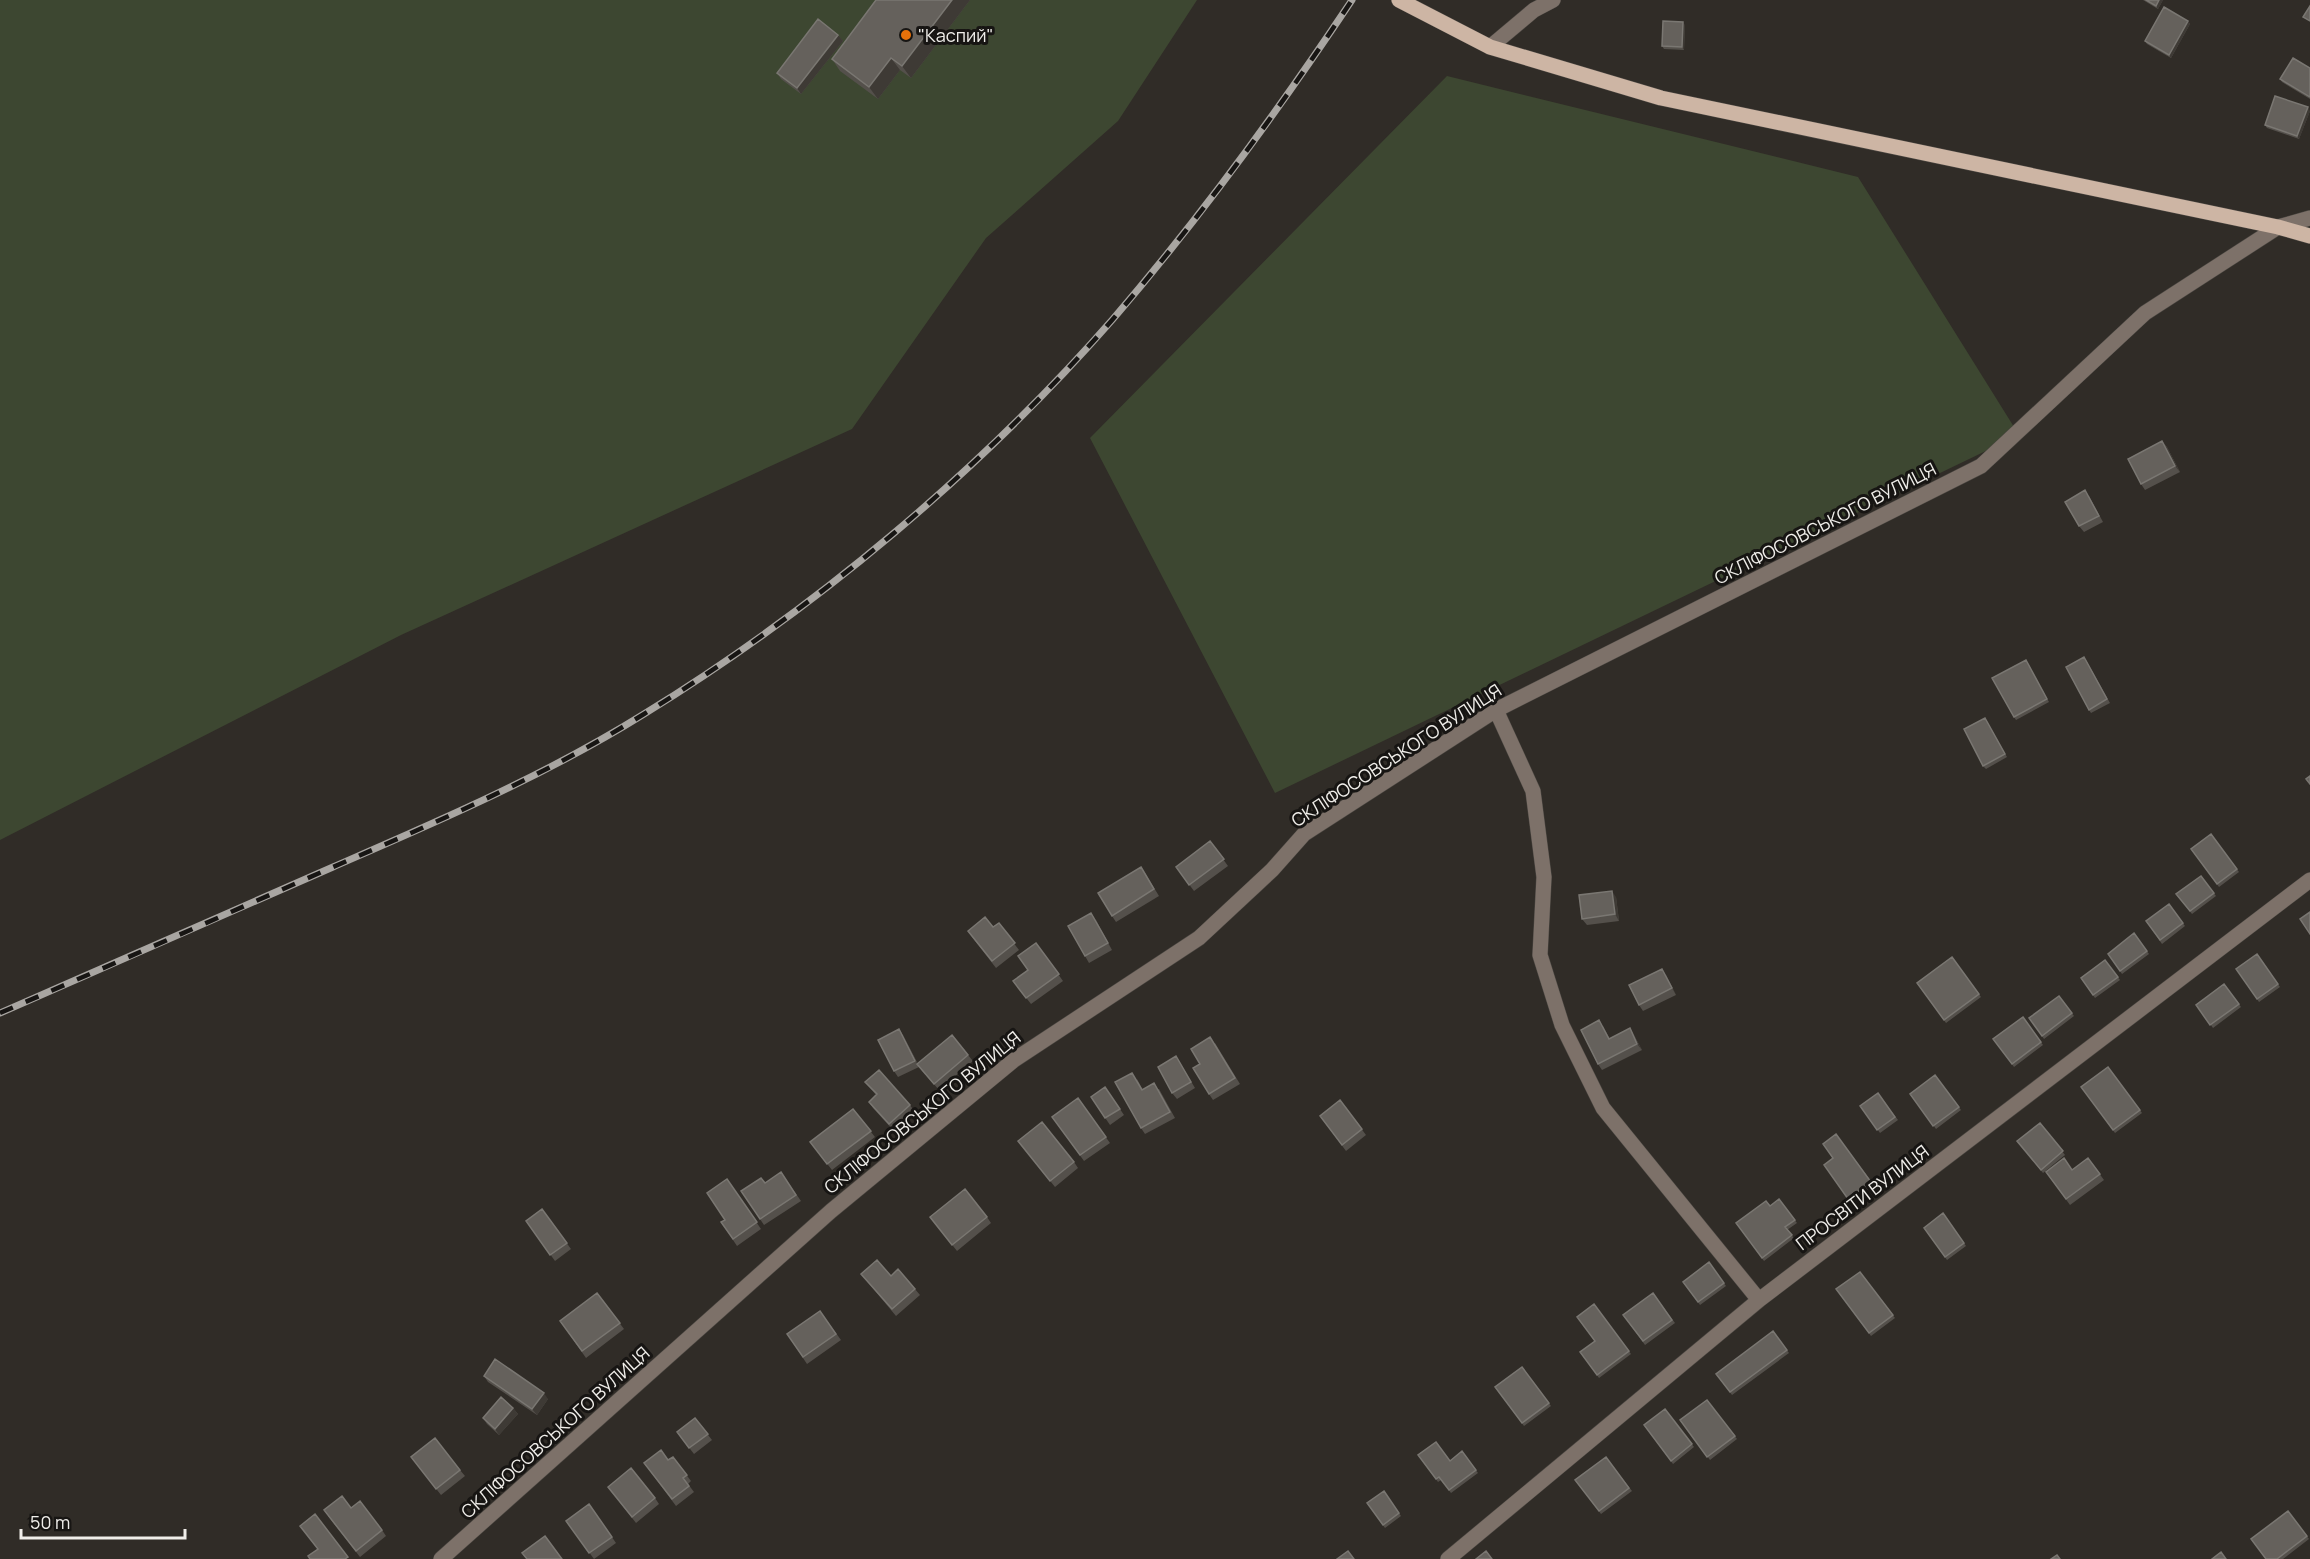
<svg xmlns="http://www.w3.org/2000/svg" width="2310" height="1559" font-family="Manrope,sans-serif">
  <rect width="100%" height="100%" fill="#302c27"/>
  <path fill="#3d4731" d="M0,0H1197L1118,121L986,238L852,429L401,635L0,840Z
    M1447,76L1858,177L2019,435L1275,793L1090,438Z"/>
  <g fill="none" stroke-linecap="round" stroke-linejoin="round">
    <g stroke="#4b4742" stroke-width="16">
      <path id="minor" d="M1490,47L1534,10L1553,0
        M1496,710L1533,791L1544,877L1540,955L1562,1025L1603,1108L1759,1300
        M441,1559L831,1211L1014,1060L1199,938L1272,870L1304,834L1496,710L1981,466L2145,313L2278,227L2310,218
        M1448,1559L1759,1300L2310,880"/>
    </g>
    <g stroke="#4b4742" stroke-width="16">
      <path id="major" d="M1399,0L1490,47L1661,98L2278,227L2310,236"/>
    </g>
    <use href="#minor" stroke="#7d7169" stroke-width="15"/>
    <use href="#major" stroke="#cdb5a4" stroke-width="15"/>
    <g stroke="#a9a6a2" stroke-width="7">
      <path id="rail" d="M0,1013C111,965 222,916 333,867C439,821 546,775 644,714C815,609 981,470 1113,319C1200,218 1278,111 1352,0"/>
    </g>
    <use href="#rail" stroke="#171513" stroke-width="4.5" stroke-dasharray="14" stroke-linecap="butt"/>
  </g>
  <path fill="#54504b" d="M876,0H970L911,78L900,70L878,99L840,71L832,59Z
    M2143,0H2163L2158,9Z
    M2188,21L2190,24L2171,58L2147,44L2145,41Z
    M1685,25L1684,50L1664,49L1662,46Z
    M838,35L843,41L801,94L781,79L777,73Z
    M2310,68V99L2282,82L2280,79Z
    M2310,111L2299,139L2267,128L2265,125Z
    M2162,441L2167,447L2180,472L2145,490L2141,484Z
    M2089,496L2103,522L2084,532L2079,526Z
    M2026,660L2049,702L2016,720L2014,717Z
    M2086,660L2110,703L2091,713L2089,710Z
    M1985,718L2007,757L1986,769L1983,766Z
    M2211,834L2239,872L2219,887L2191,849Z
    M1210,841L1228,866L1194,891L1176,867Z
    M1145,873L1159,896L1116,922L1112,916Z
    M2201,876L2216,896L2192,914L2176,894Z
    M1616,897L1619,921L1587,925L1582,919Z
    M2169,904L2185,926L2162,944L2146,921Z
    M1096,920L1112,950L1089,963L1085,956Z
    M999,923L1019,950L996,968L972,937L993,927Z
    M2134,933L2149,954L2122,974L2108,954Z
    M1036,943L1063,981L1031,1004L1013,981L1028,970Z
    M2257,954L2280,987L2259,1002L2236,969Z
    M1952,957L1981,997L1946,1023L1917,983Z
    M2105,960L2120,980L2095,998L2081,978Z
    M1666,975L1676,995L1643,1011L1639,1005Z
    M2224,984L2241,1007L2213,1028L2196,1005Z
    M2059,996L2074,1016L2044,1039L2029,1018Z
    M2023,1017L2043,1045L2014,1067L1993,1039Z
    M1603,1026L1610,1039L1630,1028L1634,1035L1642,1050L1602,1070L1598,1064Z
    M899,1029L903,1035L918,1064L968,1055L973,1061L939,1090L918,1066L919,1067L898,1077L894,1071Z
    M1215,1043L1240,1084L1213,1100L1209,1094L1200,1064Z
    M1176,1056L1195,1088L1177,1099L1172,1093Z
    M2108,1067L2142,1113L2115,1133L2081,1087Z
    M1935,1075L1961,1110L1936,1129L1910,1094Z
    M1137,1079L1143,1090L1159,1089L1175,1118L1145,1134L1141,1128Z
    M865,1082L910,1105L914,1111L893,1130L873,1108L869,1102L876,1095Z
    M1105,1087L1124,1115L1110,1125L1091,1097Z
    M1878,1093L1898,1120L1880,1133L1860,1106Z
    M1078,1098L1110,1143L1084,1161L1052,1117Z
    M1340,1100L1366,1135L1346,1151L1320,1116Z
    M853,1109L875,1137L832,1170L810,1142Z
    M2040,1123L2065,1155L2043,1173L2017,1141Z
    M1836,1134L1874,1185L1851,1202L1824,1165L1833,1158Z
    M1018,1141L1074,1162L1078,1168L1055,1187Z
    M2088,1158L2104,1180L2070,1205L2046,1172L2072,1170Z
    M781,1172L801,1201L764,1225L741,1191L765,1183Z
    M727,1179L761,1229L737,1246L721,1222L725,1220Z
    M1779,1199L1797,1223L1787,1230L1794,1238L1764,1261L1736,1223L1770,1206Z
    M542,1209L571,1249L555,1261L526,1221Z
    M930,1217H987L991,1223L957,1251Z
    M1924,1228L1964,1243L1966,1246L1947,1260Z
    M1709,1262L1726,1286L1700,1305L1683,1282Z
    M1860,1272L1895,1318L1871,1336L1836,1289Z
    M861,1274L891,1276L915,1289L920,1295L896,1316Z
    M597,1293L624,1329L586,1358L560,1321Z
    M1653,1293L1675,1323L1645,1345L1623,1315Z
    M1594,1304L1631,1354L1599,1378L1580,1352L1595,1341Z
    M820,1311L841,1340L807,1364L787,1334Z
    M1773,1331L1789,1353L1732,1395L1716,1374Z
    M1522,1367L1551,1406L1524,1426L1495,1387Z
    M484,1376L548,1399L537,1415L488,1382Z
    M1707,1400L1737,1439L1710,1460L1680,1420Z
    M513,1408L518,1414L499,1435L487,1424L483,1418Z
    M1665,1409L1694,1447L1673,1464L1644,1425Z
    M695,1418L712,1440L694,1454L677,1432Z
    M1462,1451L1478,1473L1451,1493L1441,1480L1438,1482L1418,1455L1450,1461Z
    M411,1457L460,1470L465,1476L441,1495Z
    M673,1457L691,1481L688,1484L694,1492L676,1506L644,1463L668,1460Z
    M1606,1457L1632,1491L1601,1514L1575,1480Z
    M608,1487L655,1498L659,1504L636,1523Z
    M1384,1491L1401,1516L1385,1528L1367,1503Z
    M589,1504L616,1543L594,1559L566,1521Z
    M351,1508L382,1530L386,1536L360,1557L328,1516Z
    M2288,1511L2309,1539L2283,1559H2266Z"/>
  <path fill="#3e3a35" d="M952,0H970L911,78L902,66Z
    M2159,0H2163L2158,9L2156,6Z
    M2188,21L2190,24L2171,58L2169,55Z
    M1683,22L1685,25L1684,50L1682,47Z
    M838,35L843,41L801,94L797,88Z
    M891,58L900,70L878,99L869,87Z
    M2308,107L2310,111L2299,139L2297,136Z
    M2162,441L2167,447L2180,472L2175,466Z
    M1612,891L1616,897L1619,921L1615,914Z
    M1091,913L1096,920L1112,950L1108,943Z
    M1662,969L1666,975L1676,995L1672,988Z
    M1630,1028L1634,1035L1642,1050L1637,1044Z
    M899,1029L903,1035L919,1067L915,1061Z
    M544,1393L548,1399L537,1415L532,1409Z
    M513,1408L518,1414L499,1435L495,1429Z"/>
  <path fill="#65615c" stroke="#7a7772" stroke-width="1.5" d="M876,0H952L902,66L891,58L869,87L832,59Z
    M2146,0H2159L2156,6Z
    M2310,6V21L2303,17Z
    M2164,7L2188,21L2169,55L2145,41Z
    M818,19L838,35L797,88L777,73Z
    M1663,21L1683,22L1682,47L1662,46Z
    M2293,58L2310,68V97L2280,79Z
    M2275,96L2308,107L2297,136L2265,125Z
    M2162,441L2175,466L2141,484L2128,459Z
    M2085,490L2099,516L2079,526L2065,502Z
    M2084,657L2107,699L2089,710L2066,667Z
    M2026,660L2047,699L2014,717L1992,678Z
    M1985,718L2005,754L1983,766L1964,729Z
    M2310,776V784L2306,779Z
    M2211,834L2237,869L2217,884L2191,849Z
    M1210,841L1224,859L1189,885L1176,867Z
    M1141,867L1154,889L1112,916L1098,893Z
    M2201,876L2214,893L2190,911L2176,894Z
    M1612,891L1615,914L1582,919L1579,895Z
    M2169,904L2183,923L2160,940L2146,921Z
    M2310,912V934L2300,919Z
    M1091,913L1108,943L1085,956L1068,926Z
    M985,917L993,927L999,923L1015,943L992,961L968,931Z
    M2134,933L2147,951L2120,971L2108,954Z
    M1036,943L1059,974L1026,998L1013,981L1028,970L1018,956Z
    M2257,954L2278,984L2257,999L2236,969Z
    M1952,957L1979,994L1944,1020L1917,983Z
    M2105,960L2118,977L2093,995L2081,978Z
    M1662,969L1672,988L1639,1005L1629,985Z
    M2224,984L2239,1004L2210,1025L2196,1005Z
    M2059,996L2072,1013L2042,1036L2029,1018Z
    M2023,1017L2041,1042L2012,1064L1993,1039Z
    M1599,1020L1609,1039L1630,1028L1637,1044L1598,1064L1581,1030Z
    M899,1029L915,1061L894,1071L878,1040Z
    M952,1035L968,1055L934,1084L917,1064Z
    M1210,1037L1235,1078L1209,1094L1193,1068L1200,1064L1191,1049Z
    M1176,1056L1191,1082L1172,1093L1158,1067Z
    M2108,1067L2140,1110L2113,1130L2081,1087Z
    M879,1070L910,1105L889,1124L869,1102L877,1094L865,1082Z
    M1132,1073L1142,1090L1154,1083L1170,1112L1141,1128L1115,1082Z
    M1935,1075L1959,1107L1933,1126L1910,1094Z
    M1105,1087L1120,1109L1105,1118L1091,1097Z
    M1878,1093L1895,1117L1877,1130L1860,1106Z
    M1078,1098L1106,1137L1080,1155L1052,1117Z
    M1340,1100L1362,1129L1342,1145L1320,1116Z
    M853,1109L871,1131L827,1164L810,1142Z
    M1042,1122L1074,1162L1050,1181L1018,1141Z
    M2040,1123L2063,1151L2041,1170L2017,1141Z
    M1836,1134L1871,1182L1848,1199L1824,1165L1833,1158L1823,1144Z
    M2064,1158L2072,1170L2088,1158L2100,1174L2066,1199L2046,1172Z
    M781,1172L796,1195L760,1219L741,1191L761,1178L765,1183Z
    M727,1179L757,1222L733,1239L721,1222L725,1220L707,1193Z
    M965,1189L987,1217L952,1245L930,1217Z
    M1779,1199L1795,1220L1785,1227L1792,1235L1762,1258L1736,1223L1766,1201L1770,1206Z
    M542,1209L567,1243L550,1255L526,1221Z
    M1943,1213L1964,1243L1945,1257L1924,1228Z
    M877,1260L891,1276L898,1269L915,1289L892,1309L861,1274Z
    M1709,1262L1724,1283L1698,1302L1683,1282Z
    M1860,1272L1893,1315L1869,1333L1836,1289Z
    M597,1293L620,1323L582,1351L560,1321Z
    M1653,1293L1672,1320L1643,1341L1623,1315Z
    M1594,1304L1629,1351L1597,1375L1580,1352L1595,1341L1577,1317Z
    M820,1311L836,1334L803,1357L787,1334Z
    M1773,1331L1787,1350L1730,1392L1716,1374Z
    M495,1359L544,1393L532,1409L484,1376Z
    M1522,1367L1549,1403L1522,1423L1495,1387Z
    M501,1397L513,1408L495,1429L483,1418Z
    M1707,1400L1735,1436L1707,1457L1680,1420Z
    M1665,1409L1692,1444L1671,1461L1644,1425Z
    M695,1418L708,1434L689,1448L677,1432Z
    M435,1438L460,1470L436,1489L411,1457Z
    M1436,1442L1450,1461L1462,1451L1476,1470L1449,1490L1439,1477L1436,1479L1418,1455Z
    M661,1450L668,1460L673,1457L687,1475L683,1478L689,1486L672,1499L644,1463Z
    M1606,1457L1629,1488L1599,1511L1575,1480Z
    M631,1468L655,1498L632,1517L608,1487Z
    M1384,1491L1399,1513L1383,1525L1367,1503Z
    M342,1496L351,1508L360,1501L382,1530L356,1551L324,1510Z
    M589,1504L612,1537L589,1553L566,1521Z
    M2288,1511L2307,1536L2277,1559H2266L2251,1539Z
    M315,1514L348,1557L345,1559H310L308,1556L318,1549L300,1526Z
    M545,1536L562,1559H527L522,1553Z
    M1348,1551L1354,1559H1337Z
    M1486,1551L1492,1559H1476Z
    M2221,1552L2226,1559H2212Z
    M2057,1555L2060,1559H2051Z"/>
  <circle fill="#e8710a" stroke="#171513" stroke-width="2" cx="906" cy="35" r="6"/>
  <g text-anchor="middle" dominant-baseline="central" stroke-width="6" stroke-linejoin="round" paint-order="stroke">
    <g font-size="18" fill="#f0eeea" stroke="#171513" text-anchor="start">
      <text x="918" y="35">"Каспий"</text>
    </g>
    <g font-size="18" fill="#f0eeea" stroke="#171513">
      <text transform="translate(1825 523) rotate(-27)">СКЛІФОСОВСЬКОГО ВУЛИЦЯ</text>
      <text transform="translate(1396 755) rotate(-33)">СКЛІФОСОВСЬКОГО ВУЛИЦЯ</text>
      <text transform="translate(922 1112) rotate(-39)">СКЛІФОСОВСЬКОГО ВУЛИЦЯ</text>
      <text transform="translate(1862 1197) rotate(-37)">ПРОСВІТИ ВУЛИЦЯ</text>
      <text transform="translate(555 1432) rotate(-42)">СКЛІФОСОВСЬКОГО ВУЛИЦЯ</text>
    </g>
  </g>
  <path d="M21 1529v9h164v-9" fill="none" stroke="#f0eeea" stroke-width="3"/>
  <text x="30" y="1529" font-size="18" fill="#f0eeea" stroke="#171513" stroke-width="4.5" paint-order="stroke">50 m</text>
</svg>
